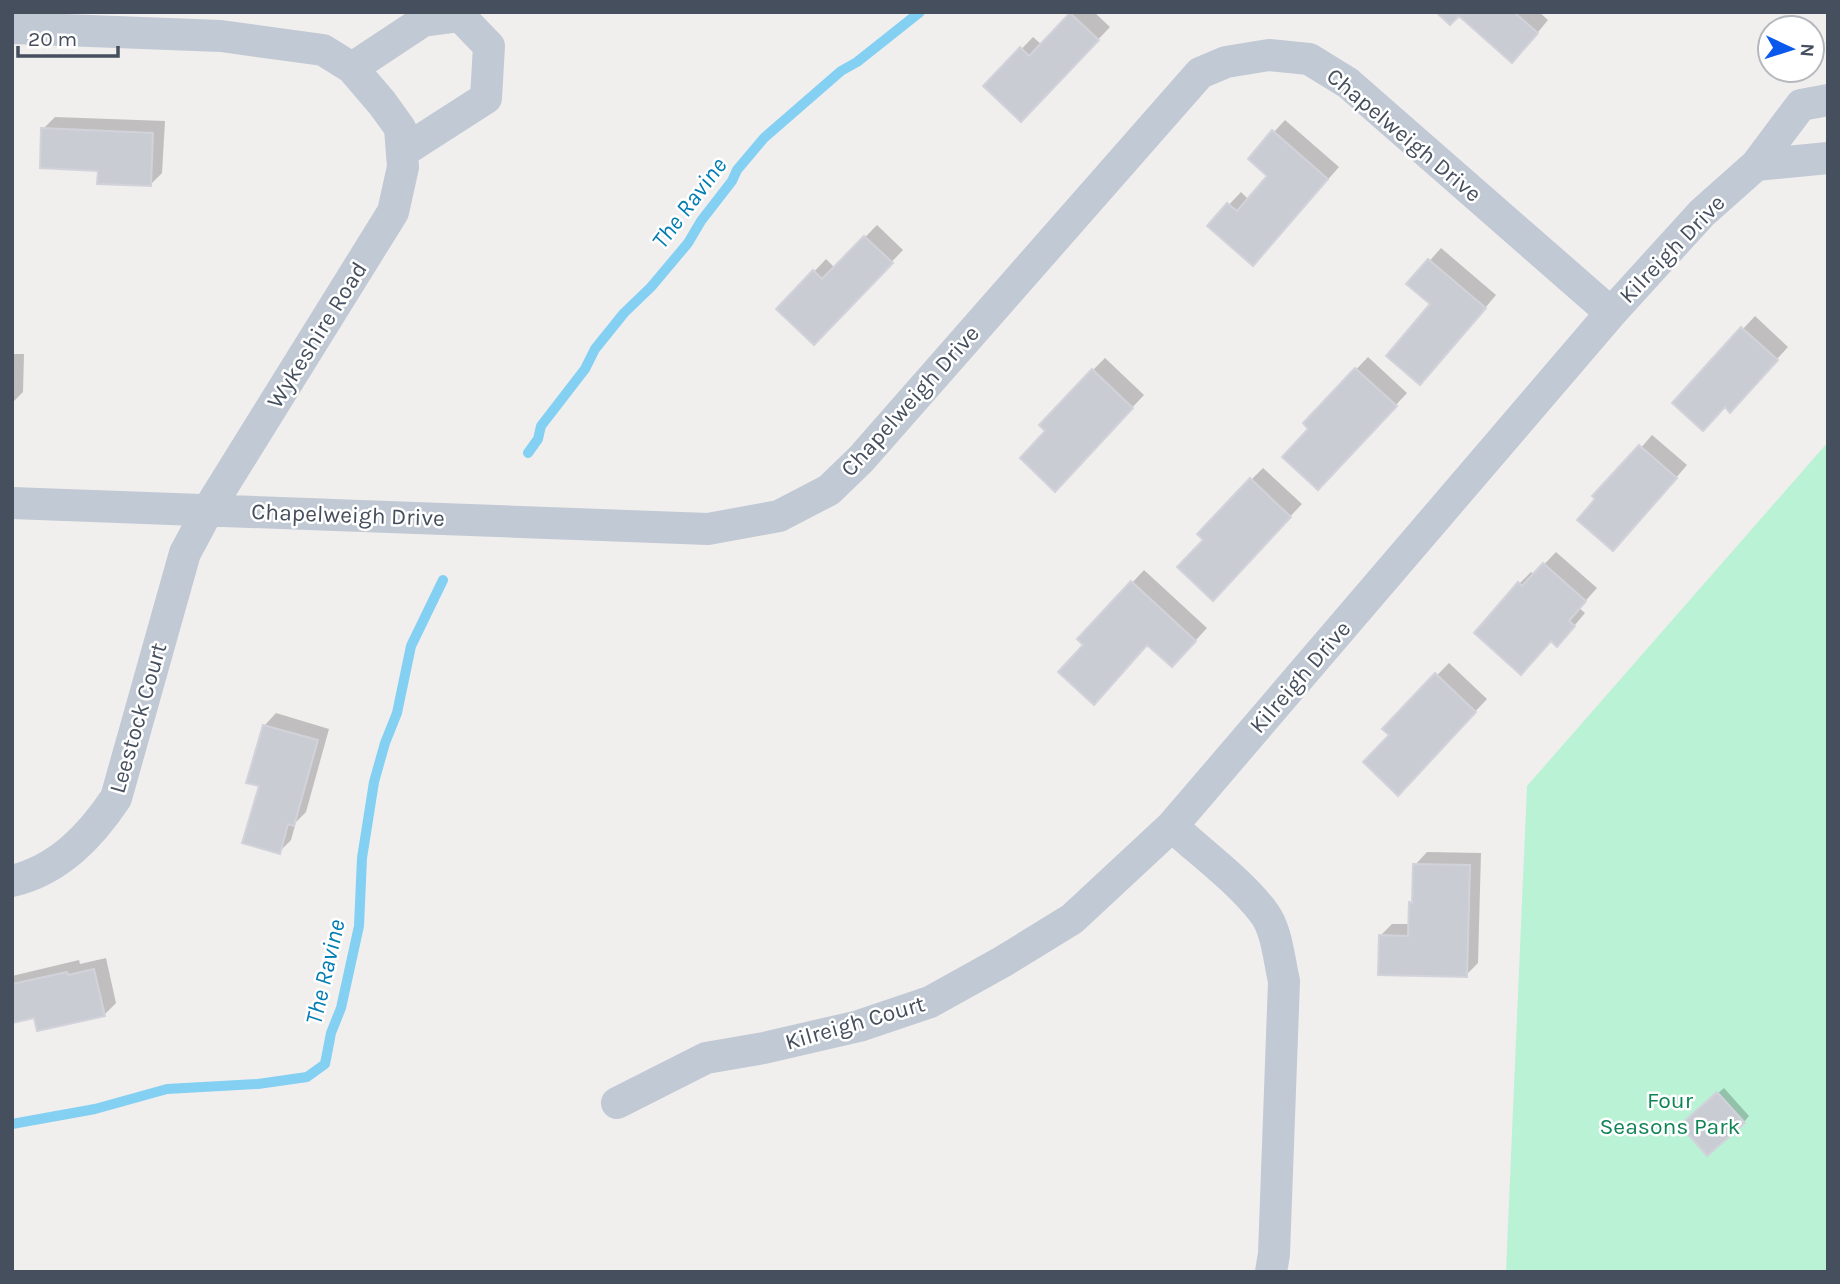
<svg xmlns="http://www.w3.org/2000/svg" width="1840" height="1284" font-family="Karla,sans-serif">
  <rect width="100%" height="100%" fill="#f1eeee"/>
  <path fill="#b9f2d5" d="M1828,442V1272H1506L1527,786Z"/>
  <path fill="#0003" d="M1073,12H1094L1110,27L1033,108L986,86L1033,37L1042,45Z
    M1438,12H1539L1548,20L1524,49L1459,14Z
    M55,117L165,121L162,173L150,185L100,170L43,129Z
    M1285,120L1339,167L1253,264L1209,226L1241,192L1249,200L1270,175L1274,132Z
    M877,225L903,250L814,343L779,309L826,259L835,268Z
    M1441,248L1496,295L1432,371V304L1409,284Z
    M1755,316L1788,347L1742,398L1725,406L1675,403Z
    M12,354H24L23,392L12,403Z
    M1368,357L1407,393L1330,476L1311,429L1305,423Z
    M1105,358L1144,395L1067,477L1047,431L1093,370Z
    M1652,435L1687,465L1625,537L1597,499Z
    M1263,468L1302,504L1224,586L1205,540L1251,480Z
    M1556,552L1597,588L1579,608L1585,613L1569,632L1519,584L1531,572L1534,575Z
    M1144,570L1207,628L1184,653L1148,643L1080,639Z
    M1449,663L1487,699L1410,781L1391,735L1385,729Z
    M276,713L329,729L306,812L296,822L291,840L279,852L264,726Z
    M1427,852L1481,853L1478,963L1466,975L1380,936L1392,924H1410L1411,903L1414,900L1415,865Z
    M106,958L116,1003L104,1015L35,1016L12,1021V976L79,960L80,964Z
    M1724,1088L1749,1116L1744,1122L1688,1119Z"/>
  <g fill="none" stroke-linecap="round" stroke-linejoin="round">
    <path stroke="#83d0f2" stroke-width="10" d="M528,453L538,439L541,426L585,369L595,349L624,313L651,287L688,243L701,221L732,181L737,170L764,138L841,71L857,62L920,12
      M12,1124L95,1109L167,1089L258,1084L307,1077L325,1064L331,1033L341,1008L359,926L362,858L374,782L385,743L397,713L411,646L443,580"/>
  </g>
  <path fill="#caccd4" stroke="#d2d3da" stroke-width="2" d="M1436,12H1514L1538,33L1512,63L1459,16L1450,25Z
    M1070,13L1099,40L1021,122L983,86L1020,47L1029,56Z
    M41,128L153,133L151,186L97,184L98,171L40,168Z
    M1272,130L1328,179L1253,266L1207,226L1227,203L1237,211L1267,176L1248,159Z
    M864,236L893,263L814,345L776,309L813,270L822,279Z
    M1428,259L1486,308L1420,385L1386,356L1430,304L1406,284Z
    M1741,327L1778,360L1730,413L1725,407L1703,431L1672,403Z
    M1355,368L1397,406L1318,490L1282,457L1308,429L1303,423Z
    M1092,369L1133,408L1055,492L1020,458L1045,431L1039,425Z
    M1639,445L1677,478L1613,551L1577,520L1595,499L1592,496Z
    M1250,478L1291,517L1213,601L1177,567L1203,540L1197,534Z
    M1543,563L1586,601L1569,621L1575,626L1557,647L1551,641L1521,675L1474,633L1518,582L1522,586Z
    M1131,581L1196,641L1172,667L1147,645L1094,705L1058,672L1083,645L1077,639Z
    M1435,673L1476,712L1398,796L1363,762L1389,735L1382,729Z
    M263,725L318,740L294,826L288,824L280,854L242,843L259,786L246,783Z
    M1413,864L1470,865L1467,977L1378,975L1379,935L1408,936L1409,902L1412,903Z
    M94,969L105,1016L37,1031L34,1018L12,1023V984L67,972L68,975Z
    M1717,1092L1745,1123L1707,1156L1680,1125Z"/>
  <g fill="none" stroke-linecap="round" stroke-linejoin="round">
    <path stroke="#c0c9d4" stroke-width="32" d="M12,28L221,36L323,50L352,68L382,103L400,128L403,167L393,212L208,510L185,553L116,798C90,837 58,870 12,881
      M352,68L423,21L460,16L489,46L486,98L402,152
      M1756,165L1828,158
      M12,503L708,529L779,516L829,490L861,459L1200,73L1226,62L1269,55L1309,59L1348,83L1611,313
      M1172,826C1201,853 1240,881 1264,913C1277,930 1279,960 1284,981L1274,1254L1271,1272
      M617,1103L706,1058L764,1048L859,1026L930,1002L1002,962L1072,919L1172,826L1611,313L1702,213L1756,165L1801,105L1828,100"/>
  </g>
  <g text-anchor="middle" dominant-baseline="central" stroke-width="5" stroke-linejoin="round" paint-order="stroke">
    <g font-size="23" fill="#454f5d" stroke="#fff">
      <text transform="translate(1404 135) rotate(40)">Chapelweigh Drive</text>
      <text transform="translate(1672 249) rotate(-46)">Kilreigh Drive</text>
      <text transform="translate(317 335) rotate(-58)">Wykeshire Road</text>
      <text transform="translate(910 401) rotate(-48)">Chapelweigh Drive</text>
      <text transform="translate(348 515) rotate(2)">Chapelweigh Drive</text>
      <text transform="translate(1300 677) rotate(-49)">Kilreigh Drive</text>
      <text transform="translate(138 718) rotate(-74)">Leestock Court</text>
      <text transform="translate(855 1023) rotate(-16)">Kilreigh Court</text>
    </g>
    <g font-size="23" fill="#108455" stroke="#fff">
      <text x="1670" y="1100">Four<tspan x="1670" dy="26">Seasons Park</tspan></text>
    </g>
    <g font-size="24" font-style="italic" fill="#027db3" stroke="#fff">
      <text transform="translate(689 203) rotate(-53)">The Ravine</text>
      <text transform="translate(325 972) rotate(-77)">The Ravine</text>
    </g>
  </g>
  <rect width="1840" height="1284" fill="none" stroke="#454f5d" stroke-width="28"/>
  <g transform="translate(1791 49) rotate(94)"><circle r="33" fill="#ffffff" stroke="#b5b9be" stroke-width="2"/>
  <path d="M0-5L12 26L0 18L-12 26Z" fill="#0b58ed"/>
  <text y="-10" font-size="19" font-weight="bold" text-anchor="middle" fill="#454f5d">N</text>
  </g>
  <path d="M18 46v10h100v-10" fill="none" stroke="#454f5d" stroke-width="3.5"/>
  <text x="28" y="46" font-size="21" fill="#454f5d" stroke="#ffffff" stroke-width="5" paint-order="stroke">20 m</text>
</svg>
